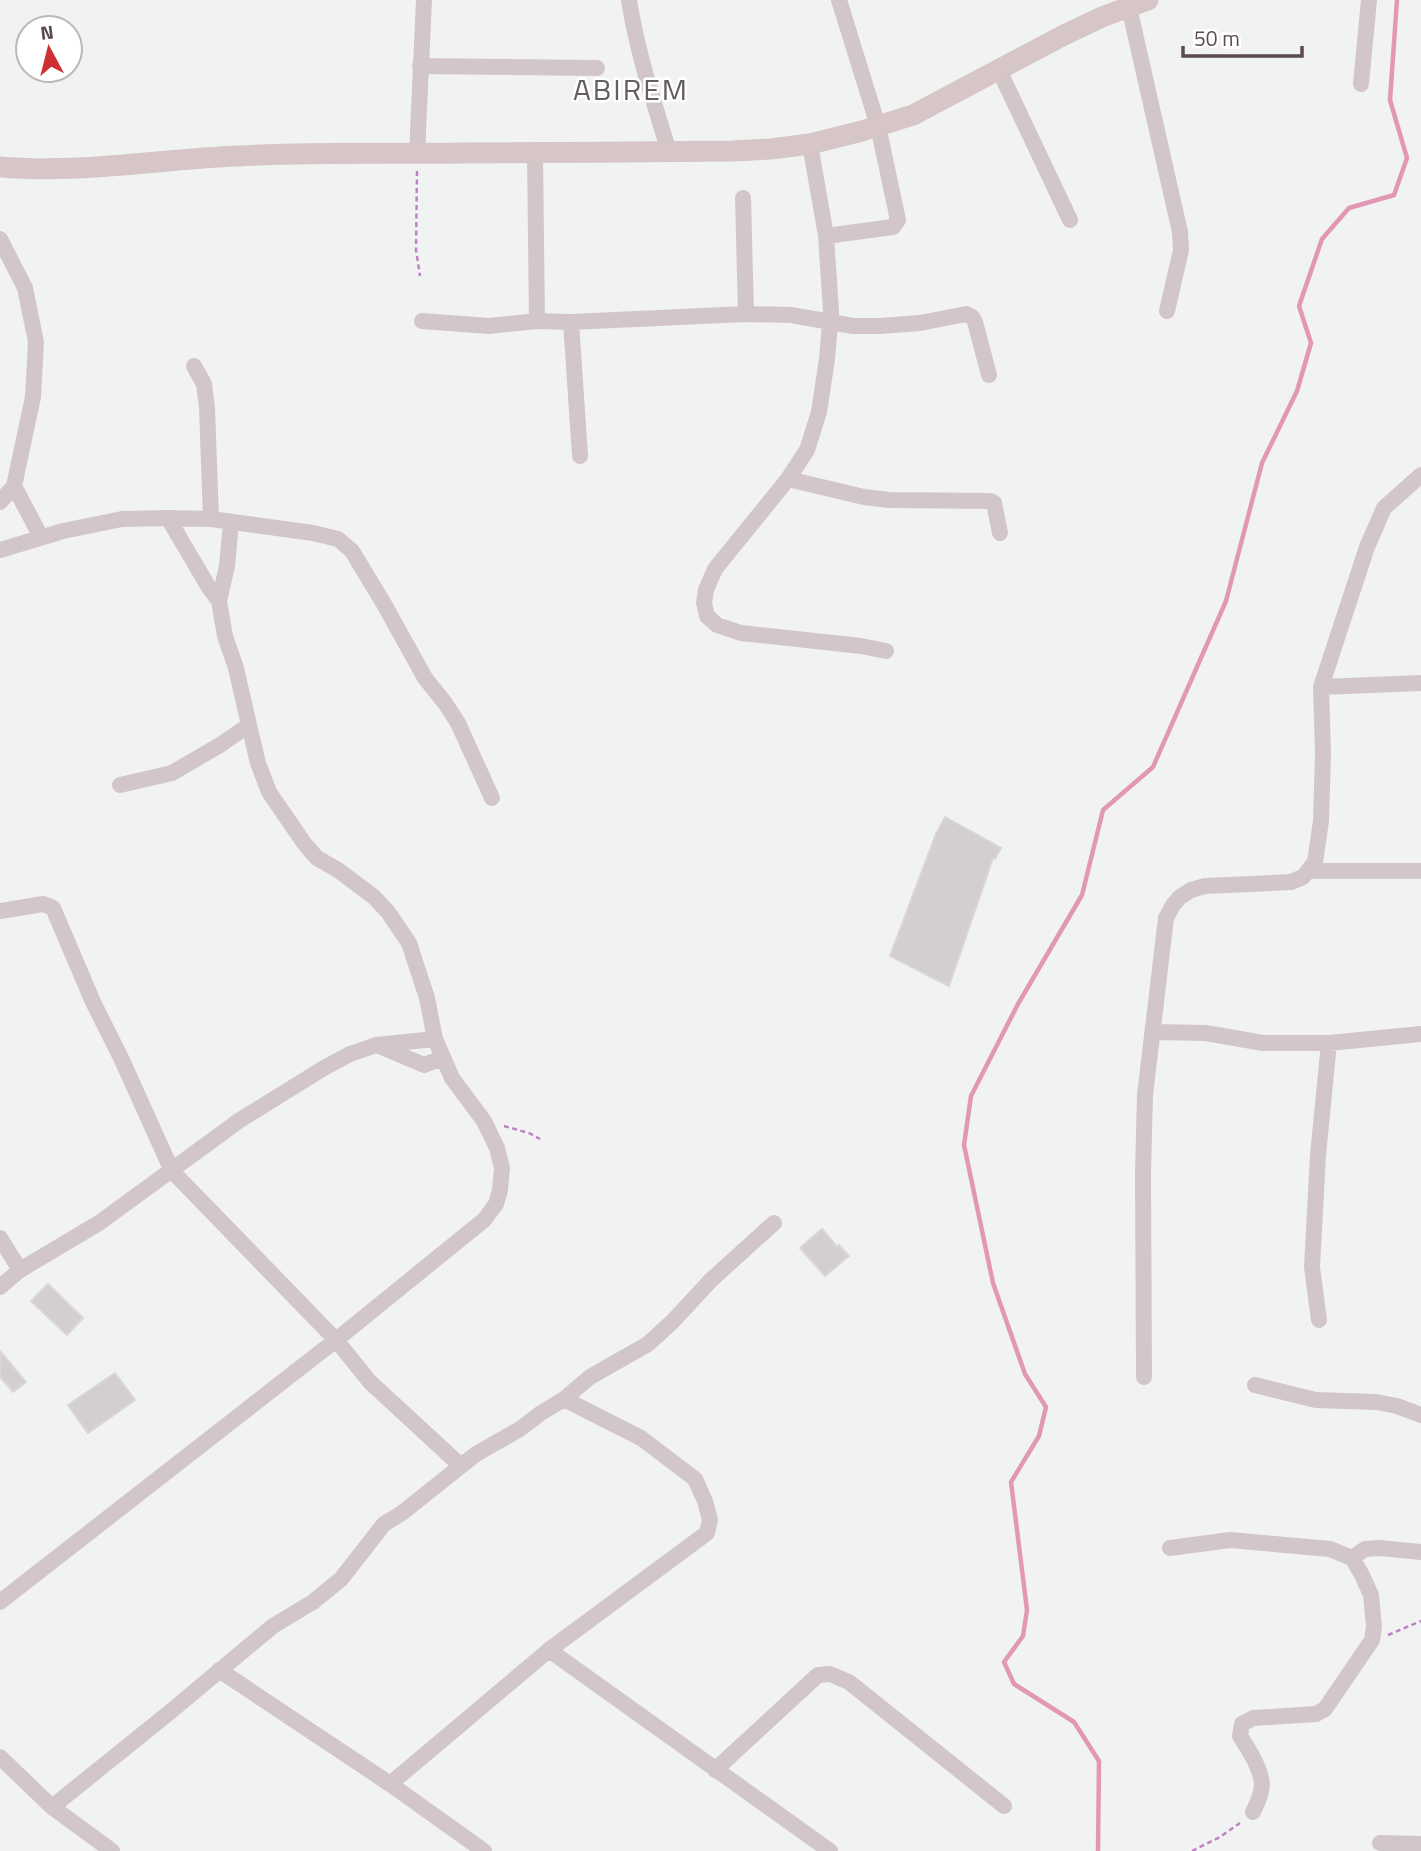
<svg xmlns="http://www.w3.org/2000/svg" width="1421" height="1851" font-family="'Titillium Web',sans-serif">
  <rect width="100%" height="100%" fill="#f1f3f2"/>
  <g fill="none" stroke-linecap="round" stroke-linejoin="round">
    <path stroke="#e297b4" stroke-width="4.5" d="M1098,1851L1099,1761L1074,1722L1014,1684L1004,1662L1023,1636L1027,1610L1011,1482L1039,1436L1046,1407L1025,1374L993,1283L964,1145L971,1096L1018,1004L1082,895L1103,810L1153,767L1226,601L1262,463L1297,391L1311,343L1299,306L1322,239L1349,208L1394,195L1407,158L1390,100L1397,0"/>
  </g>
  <path fill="#d4cfcf" stroke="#dbd6d5" stroke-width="2" d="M945,817L1001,848L995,859L993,858L949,986L890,956L936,834Z
    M822,1229L837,1247L839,1245L849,1256L825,1276L800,1248Z
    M48,1284L83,1318L67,1335L31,1301Z
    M0,1351L26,1382L13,1392L0,1377Z
    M115,1373L135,1400L88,1433L68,1405Z"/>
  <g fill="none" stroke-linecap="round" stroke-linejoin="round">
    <path stroke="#bf81c5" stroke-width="2.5" stroke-dasharray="5 3.5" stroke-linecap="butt" d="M417,171L416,250L420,276
      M504,1126L529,1133L540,1139
      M1388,1635L1421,1621
      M1192,1851L1220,1837L1240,1823"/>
    <path stroke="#d3c6c8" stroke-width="16" d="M629,0C637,52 654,102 669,152
      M1129,7L1180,232L1181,250L1167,311
      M420,66L597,68
      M999,70L1070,220
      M1361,84L1369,0
      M810,144L826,236L831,311L827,359L819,412L807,450L788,479L715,569L706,590L704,603L707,616L717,625L741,633L861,646L886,651
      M535,153L537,321
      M417,154L424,0
      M743,198L746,314
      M826,236L893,227L898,220L878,126L839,0
      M0,239L25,288L36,342L33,397L14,486L0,502
      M422,321L489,326L537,321L571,322L746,314L791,315L853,326H880L920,323L966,314L972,317L975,322L989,375
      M571,322L580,456
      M194,366L204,384L207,408L211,519
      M788,479L864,497L889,500L990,501L994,503L1000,533
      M14,486L41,537
      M168,518L211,519L313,533L338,539L352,551L384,604L425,678L445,703L458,723L492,798
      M0,550L63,531L122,519L168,518L208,586L219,601L225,636L236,668L249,725L220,745L172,773L120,785
      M219,601L227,566L231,523
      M1321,687L1421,683
      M1309,871H1421
      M0,911L43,904L53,908L93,1002L121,1058L172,1171L336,1340L370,1382L461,1466
      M1153,1032L1206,1033L1263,1043H1329L1421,1034
      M379,1046L424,1065L443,1058
      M0,1238L20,1270
      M0,1287L20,1270L99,1223L240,1120L324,1068L350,1054L376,1045L435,1039
      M1319,1320L1312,1267L1318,1155L1329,1043
      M1144,1377L1143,1175L1145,1095L1166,918L1173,905L1180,897L1191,890L1205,886L1291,882L1303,877L1315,862L1321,821L1323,754L1321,687L1367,547L1384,508L1421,475
      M1255,1385L1316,1400L1376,1402L1397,1406L1421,1415
      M1170,1548L1230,1540L1330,1549L1352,1558L1362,1575L1371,1595L1374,1627L1372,1640L1325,1709L1316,1714L1253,1718L1242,1724L1240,1736C1248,1748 1261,1770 1262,1784C1262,1793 1257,1804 1253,1812
      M1352,1558L1365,1549L1380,1548L1421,1552
      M0,1602L336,1340L484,1220L496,1204L500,1190L502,1168L497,1148L484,1121L452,1078L435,1039L427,998L409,943L388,912L374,897L338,870L317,858L304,843L269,792L258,763L249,725
      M549,1650L830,1851
      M219,1670L390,1784L484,1851
      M0,1757L52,1807L112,1851
      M715,1770L818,1675L830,1674L849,1682L1004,1806
      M390,1784L549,1650L707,1533L710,1520L705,1501L695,1479L641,1438L564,1399
      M52,1807L170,1712L273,1626L313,1602L341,1579L384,1524L402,1513L476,1454L520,1429L541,1413L564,1399L590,1377L648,1344L673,1321L711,1280L774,1223
      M1380,1843L1421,1844"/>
    <path stroke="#d7c6c7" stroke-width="21" d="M0,167C80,174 159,159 239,156C313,152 388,154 462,153C552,153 643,152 733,151L771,149L810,144L862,131L913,115L1064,35L1102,17L1148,0"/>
  </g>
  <g text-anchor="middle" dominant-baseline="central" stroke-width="5" stroke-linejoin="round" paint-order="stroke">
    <g font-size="30" letter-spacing="2" fill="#655e5e" stroke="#fff">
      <text x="631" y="89">ABIREM</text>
    </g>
  </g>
  <g transform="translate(49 49) rotate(353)"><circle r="33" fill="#ffffff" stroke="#beb7b8" stroke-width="2"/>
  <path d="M0-5L12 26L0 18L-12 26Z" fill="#cf2f33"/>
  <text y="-10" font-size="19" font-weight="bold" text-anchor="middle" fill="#5c4b4d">N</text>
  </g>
  <path d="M1183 46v10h119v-10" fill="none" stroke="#5c4b4d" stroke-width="3.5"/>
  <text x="1194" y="46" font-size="21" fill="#5c4b4d" stroke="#ffffff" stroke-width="5" paint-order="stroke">50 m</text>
</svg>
